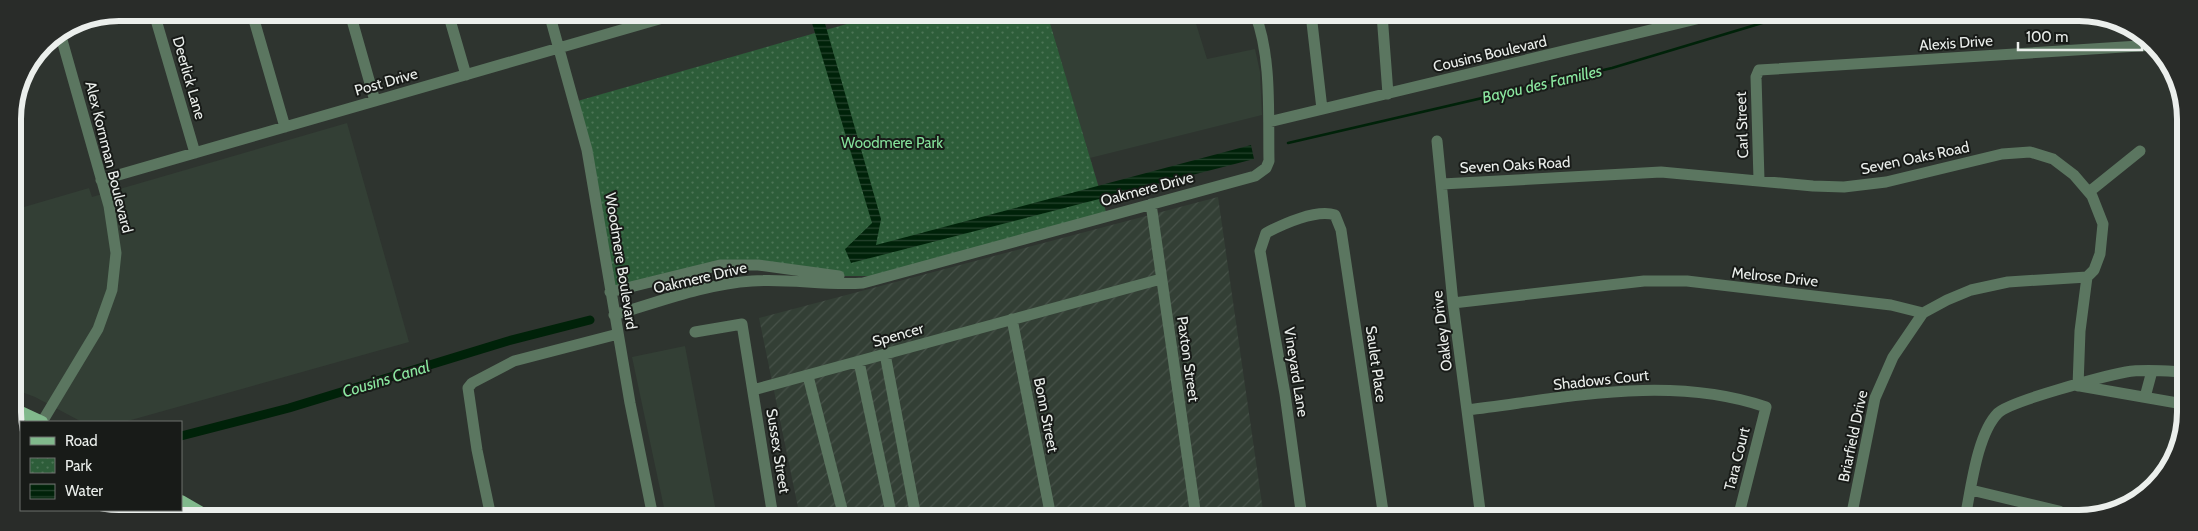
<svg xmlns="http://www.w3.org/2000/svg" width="2198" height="531" font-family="Cabin,sans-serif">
  <defs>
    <pattern id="industrial-furrows" width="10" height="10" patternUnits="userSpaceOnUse" patternTransform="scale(1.25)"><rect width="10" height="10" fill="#333f35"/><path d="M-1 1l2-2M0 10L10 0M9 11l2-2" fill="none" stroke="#475249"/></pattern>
    <pattern id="park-dots" width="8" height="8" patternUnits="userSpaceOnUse" patternTransform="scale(1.25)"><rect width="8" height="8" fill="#2d5d39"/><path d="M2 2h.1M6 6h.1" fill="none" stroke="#4c7556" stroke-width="1.8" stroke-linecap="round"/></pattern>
    <pattern id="water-rules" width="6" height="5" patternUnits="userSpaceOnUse" patternTransform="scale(1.25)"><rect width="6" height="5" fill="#002209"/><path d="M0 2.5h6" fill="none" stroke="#25422d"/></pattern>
  </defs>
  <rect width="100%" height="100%" fill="#2e342f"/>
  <path fill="#333f35" d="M1047,13L1173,14L1174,16L1193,14L1207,59L1255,49L1260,72L1262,115L1090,158Z
    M347,123L409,342L124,422H82L35,397L14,389L13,188H18L24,207L89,188L92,197Z
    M685,346L717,517H666L632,357Z"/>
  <path fill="url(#industrial-furrows)" d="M1218,197L1264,518L800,517L759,318Z"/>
  <path fill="url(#park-dots)" d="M885,13H1047L1107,215L883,276H827L738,264L610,292L574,102Z"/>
  <path fill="url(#water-rules)" d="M809,13H822L881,219L876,245L1251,145L1254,159L851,263L845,249L872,223Z"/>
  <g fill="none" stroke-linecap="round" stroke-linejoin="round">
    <path stroke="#002209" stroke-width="2.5" d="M1288,143L1612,68L1792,14"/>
    <path stroke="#002209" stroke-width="9" d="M181,436L289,408L508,341L590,320"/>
    <path stroke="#5b7660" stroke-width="11" d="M154,13L195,153
      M252,13L285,127
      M350,13L375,101
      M448,13L466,75
      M549,13L587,150L630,403L653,517
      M1311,14L1322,109
      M1382,14L1388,94
      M1269,122L1717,14
      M1437,141L1453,303L1481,518
      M101,180L680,13
      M1759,180L1756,77L1759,70L2155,45
      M1442,184L1661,172L1813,186L1844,187L1886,182L2002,154L2030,152L2053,159L2074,175L2092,196L2103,224L2100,254L2094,270L2087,277L2080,331L2078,386
      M2089,192L2140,151
      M1151,204L1196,517
      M610,292L720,265H758L839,276
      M1453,303L1644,281H1687L1891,305L1923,313
      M614,315C659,302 705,284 752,281C789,278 826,286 863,283L1255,176L1266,168L1269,161C1268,116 1272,56 1255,14
      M1012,319L1051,517
      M695,332L742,324L773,517
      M885,354L916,517
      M859,362L892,517
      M808,376L844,517
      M2080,386L2183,404
      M753,390L1161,279
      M2145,397L2152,371
      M1467,410C1566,398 1669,374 1766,407L1738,518
      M42,422L98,329L112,290L116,253L109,206L60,33
      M1971,490L2059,511V518
      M491,517L477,450L468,388L472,383L514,361L618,334
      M1302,518L1285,394L1260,251L1266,233C1283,224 1316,209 1335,215L1341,230L1384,518
      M1528,518C1559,514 1590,512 1621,518
      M1851,518L1875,398L1893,357L1923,313L1947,300L1971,290L2008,282L2087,277
      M1965,518C1971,489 1977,434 1998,413C2010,401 2105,376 2126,372C2144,369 2165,371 2183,372"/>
    <path stroke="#81b98c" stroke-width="12" d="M14,409L42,422
      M18,440L21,441
      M181,501L207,516
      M142,510L154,516"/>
  </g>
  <g text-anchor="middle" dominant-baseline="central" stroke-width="4" stroke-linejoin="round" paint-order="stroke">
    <g font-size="15" fill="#ebefec" stroke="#181b18">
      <text transform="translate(1956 43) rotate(-4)">Alexis Drive</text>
      <text transform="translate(1490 54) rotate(-13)">Cousins Boulevard</text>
      <text transform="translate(189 78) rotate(74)">Deerlick Lane</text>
      <text transform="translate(386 82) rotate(-16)">Post Drive</text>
      <text transform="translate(1742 125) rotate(-92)">Carl Street</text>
      <text transform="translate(109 157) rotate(76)">Alex Kornman Boulevard</text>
      <text transform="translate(1915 158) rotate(-12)">Seven Oaks Road</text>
      <text transform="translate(1515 165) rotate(-3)">Seven Oaks Road</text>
      <text transform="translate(1147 189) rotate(-15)">Oakmere Drive</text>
      <text transform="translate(621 261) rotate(81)">Woodmere Boulevard</text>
      <text transform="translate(1775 277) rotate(6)">Melrose Drive</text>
      <text transform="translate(700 278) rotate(-13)">Oakmere Drive</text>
      <text transform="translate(1442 331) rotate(-97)">Oakley Drive</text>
      <text transform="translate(898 335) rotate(-16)">Spencer</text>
      <text transform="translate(1188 359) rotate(82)">Paxton Street</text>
      <text transform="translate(1376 364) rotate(82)">Saulet Place</text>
      <text transform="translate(1296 372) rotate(81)">Vineyard Lane</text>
      <text transform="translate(1601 380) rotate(-6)">Shadows Court</text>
      <text transform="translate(1046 415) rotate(79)">Bonn Street</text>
      <text transform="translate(1853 436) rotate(-78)">Briarfield Drive</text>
      <text transform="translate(778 451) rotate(81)">Sussex Street</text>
      <text transform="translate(1737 459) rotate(-76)">Tara Court</text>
    </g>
    <g font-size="15" fill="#85e19a" stroke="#181b18">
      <text x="892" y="143">Woodmere Park</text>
    </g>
    <g font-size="16" font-style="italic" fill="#8be8a0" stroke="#181b18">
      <text transform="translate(1542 84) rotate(-13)">Bayou des Familles</text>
      <text transform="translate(386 379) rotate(-17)">Cousins Canal</text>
    </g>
  </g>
  <path d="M0 0H2198V531H0ZM119 21H2079A98 98 0 0 1 2177 119V412A98 98 0 0 1 2079 510H119A98 98 0 0 1 21 412V119A98 98 0 0 1 119 21Z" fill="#292c29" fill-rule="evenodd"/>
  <path fill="none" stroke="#ebefec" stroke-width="6" d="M119 21H2079A98 98 0 0 1 2177 119V412A98 98 0 0 1 2079 510H119A98 98 0 0 1 21 412V119A98 98 0 0 1 119 21Z"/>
  <rect x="20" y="421" width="162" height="90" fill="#181b18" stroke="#6c706d"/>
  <rect x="30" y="437" width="25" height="8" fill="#81b98c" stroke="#6c706d"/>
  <text x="65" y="446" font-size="15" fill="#ebefec">Road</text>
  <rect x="30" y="458" width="25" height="15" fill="url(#park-dots)" stroke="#6c706d"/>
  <text x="65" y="471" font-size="15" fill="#ebefec">Park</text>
  <rect x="30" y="484" width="25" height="15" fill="url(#water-rules)" stroke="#6c706d"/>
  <text x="65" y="496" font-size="15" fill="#ebefec">Water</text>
  <path d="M2018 42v8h124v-8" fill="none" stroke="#ebefec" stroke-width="2.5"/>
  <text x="2026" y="42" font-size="15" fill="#ebefec" stroke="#181b18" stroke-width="4" paint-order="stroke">100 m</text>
</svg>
